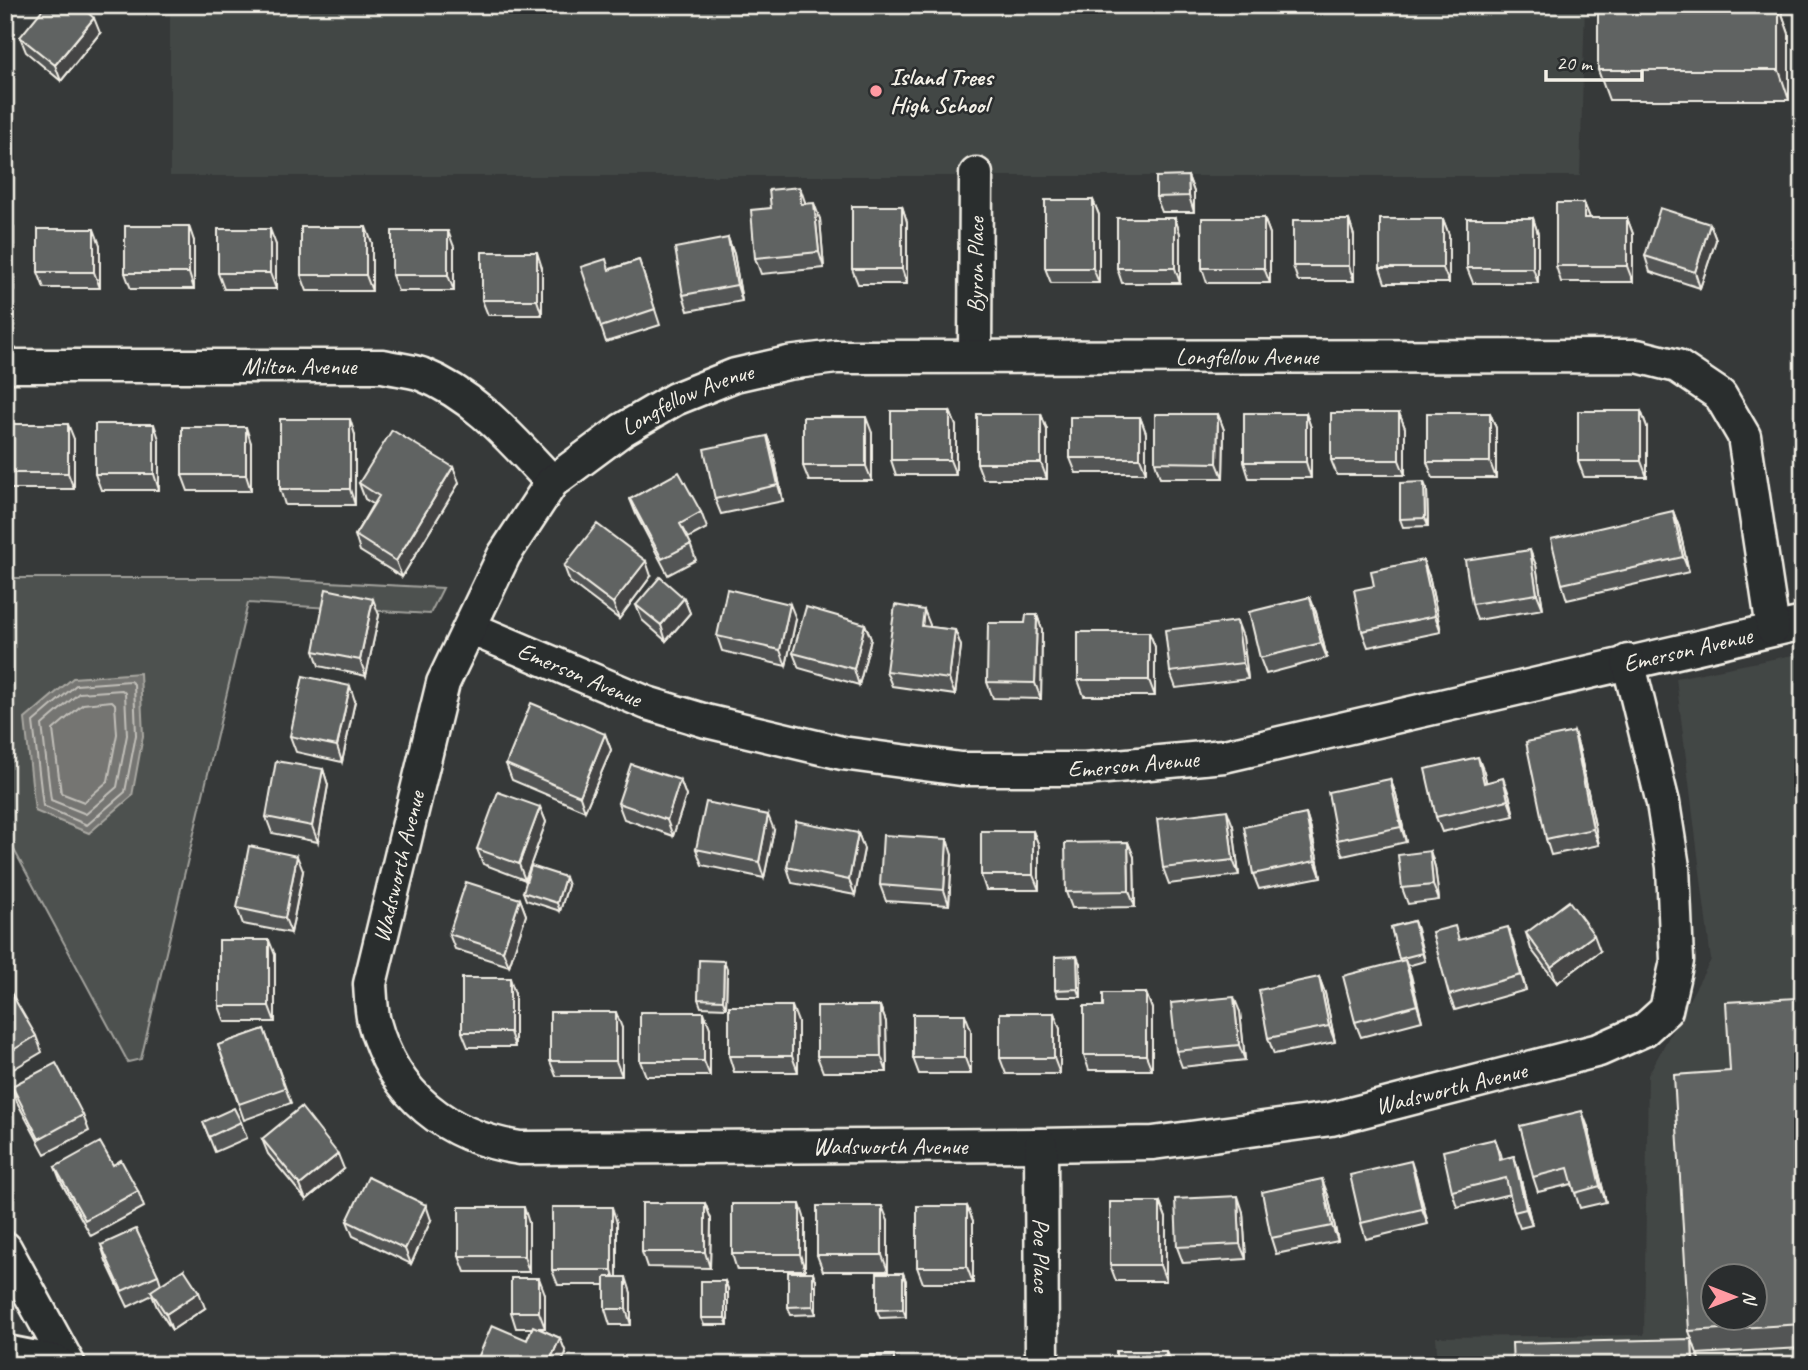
<svg xmlns="http://www.w3.org/2000/svg" width="1808" height="1370" font-family="Caveat,sans-serif">
  <rect width="100%" height="100%" fill="#363939"/>
  <filter id="ink" filterUnits="userSpaceOnUse"><feTurbulence type="fractalNoise" baseFrequency=".0143" numOctaves="2"/><feDisplacementMap in="SourceGraphic" scale="14" xChannelSelector="R" yChannelSelector="G"/><feConvolveMatrix kernelMatrix="1 2 1 2 8 2 1 2 1" color-interpolation-filters="sRGB"/></filter>
  <g filter="url(#ink)">
    <path fill="#434645" fill-rule="evenodd" d="M170,5H1585L1580,176H170Z
      M1803,653V1365H1438L1436,1337L1644,1335L1648,1075L1711,960L1676,678ZM1714,1276H1756V1318H1714Z"/>
    <path fill="#4e514f" stroke="#a1a19c" stroke-width="2" d="M5,578H252L443,588L430,614L248,603L141,1059L128,1062L5,833Z"/>
    <path fill="#757572" stroke="#a8a7a1" stroke-width="2" d="M140,673L143,736L132,796L89,833L35,811L25,719L73,678Z"/>
    <g fill="none" stroke-linecap="round" stroke-linejoin="round">
      <path stroke="#c1bfb9" stroke-width="2" d="M130,681L134,684L136,735L125,792L87,825L43,806L33,722L76,685Z
        M122,690L125,693L127,735L117,787L86,814L51,800L42,725L79,693Z
        M112,701L115,704L117,734L108,781L84,802L61,793L53,730L83,704Z"/>
      <g stroke="#f4f1e8" stroke-width="37">
        <g id="street">
          <path id="s1" d="M975,356L976,174"/>
          <path id="s2" d="M5,366H383C395,369 409,370 421,374C476,396 512,440 552,482"/>
          <path id="s3" d="M470,628L647,703L706,721L842,753L961,769H1085L1224,756L1803,623"/>
          <path id="s4" d="M1628,661L1663,803L1673,867L1677,961L1666,1010L1644,1030L1599,1050L1331,1119L1153,1143L1041,1145L520,1148C447,1137 394,1096 374,1022C371,1010 371,997 370,984L443,683L504,555L552,482L622,430L675,399L735,375L788,363L836,357L1637,356L1677,366L1720,395L1744,436L1773,629"/>
          <path id="s5" d="M1041,1145L1042,1365"/>
          <path d="M5,1248L69,1365"/>
        </g>
      </g>
      <g stroke="#f4f1e8" stroke-width="44">
        <path id="secondary" d="M5,1355L56,1365"/>
      </g>
      <use href="#street" stroke="#2a2d2e" stroke-width="32"/>
      <use href="#secondary" stroke="#2a2d2e" stroke-width="38"/>
    </g>
    <path fill="#535554" stroke="#f4f1e8" stroke-width="2" d="M1779,5L1789,34V100H1609L1598,70Z
      M100,33L61,81L26,52L20,37Z
      M5,63L13,110L5,111Z
      M1188,176L1194,192V212H1162L1156,197Z
      M1093,200L1099,215V283H1051L1045,268Z
      M805,202V204L820,219L824,268L761,274L755,258L771,208Z
      M1584,203L1590,218H1627L1633,234V282H1561L1556,266Z
      M902,206L907,222V284H858L852,269Z
      M5,213H8L14,228V290H5Z
      M1175,218L1180,234V283H1122L1117,268Z
      M1264,218L1270,234V283H1207L1202,268Z
      M1533,218L1538,234V283H1473L1467,268Z
      M1443,219L1449,235V283H1385L1380,268Z
      M1349,220L1354,236V281H1298L1293,266Z
      M1710,224L1716,240L1700,288L1650,272L1645,256Z
      M728,238L734,254L742,301L688,311L683,295Z
      M194,241V289H131L125,273Z
      M372,243V291H307L301,275Z
      M100,245V288H44L38,272Z
      M276,245V289H224L218,273Z
      M454,247V291H398L392,275Z
      M639,260L660,325L606,342L601,327L610,269Z
      M542,268V315H488L482,300Z
      M950,411L956,426V475H896L891,460Z
      M1641,411L1647,427V477H1584L1578,461Z
      M1306,413L1311,428V478H1249L1244,462Z
      M1399,413L1405,428V475H1337L1331,460Z
      M1490,413L1496,428V478H1433L1427,462Z
      M1041,414L1047,430V479H983L977,463Z
      M1218,414L1224,430L1223,478H1160L1155,462Z
      M1140,417L1146,433V473H1076L1070,458Z
      M5,424L74,439V489H10L5,476Z
      M872,433V481H809L803,466Z
      M355,435V505H285L280,489Z
      M767,436L773,452L783,501L721,514L715,499Z
      M159,439V490H101L95,474Z
      M251,443V491H188L182,475Z
      M453,467L459,483L402,577L360,551L355,535L373,504L365,499L359,483Z
      M1427,490L1428,526L1403,527L1400,519Z
      M630,499L701,512L707,528L688,538L696,560L668,575L636,514Z
      M1673,511L1679,527L1689,572L1567,600L1562,584Z
      M1536,565L1543,609L1477,620L1472,604Z
      M564,566L651,576L619,619L570,582Z
      M1429,576L1441,632L1368,647L1362,631Z
      M684,598L690,613L666,641L642,620L636,605Z
      M924,610L930,627L955,630L961,646L955,695L892,686L886,671Z
      M1316,612L1327,658L1266,674L1260,658Z
      M379,615L366,676L319,666L314,651Z
      M1037,615L1042,630L1041,699L993,698L987,682L1025,623Z
      M796,619L786,666L722,651L717,636Z
      M865,624L871,639L859,685L799,668L793,653Z
      M1149,632L1155,647V696H1084L1078,680Z
      M1243,637L1248,679L1176,688L1170,672Z
      M355,701L342,762L296,752L290,736Z
      M1574,732L1579,748L1599,845L1551,855L1546,839Z
      M605,734L611,750L585,811L512,780L506,764Z
      M323,769L328,785L318,842L272,833L266,817Z
      M1484,772L1486,782L1509,794L1514,816L1442,832L1436,817Z
      M1390,779L1396,794L1406,842L1343,856L1337,840Z
      M680,780L686,796L673,836L624,819L618,803Z
      M540,807L546,822L525,880L483,864L477,849Z
      M1306,814L1311,830L1321,877L1259,889L1253,874Z
      M1233,826L1239,875L1169,884L1163,868Z
      M774,830L764,878L702,865L696,849Z
      M1033,831L1039,846V890H986L981,875Z
      M858,833L864,849L855,895L792,883L787,867Z
      M1128,842L1134,857L1135,907L1072,908L1066,892Z
      M1430,851L1435,867L1439,900L1408,904L1402,888Z
      M952,855L949,905L886,901L880,885Z
      M303,871L291,933L243,924L237,908Z
      M568,885L560,911L526,900L523,892Z
      M520,899L526,915L509,966L455,949L449,934Z
      M1414,921L1425,961L1407,966L1422,1021L1361,1037L1355,1022L1400,961L1391,927Z
      M1526,933L1600,951L1557,983L1531,949Z
      M1460,940L1513,942L1526,990L1455,1010L1449,995Z
      M275,955V1022H225L219,1006Z
      M724,961L727,969L726,1008L701,1007L698,999Z
      M1080,964L1081,997H1058L1055,990Z
      M1319,977L1325,993L1335,1042L1274,1054L1268,1038Z
      M1146,993L1152,1009V1070H1089L1084,1055L1103,1006Z
      M5,994L36,1036L42,1052L5,1074Z
      M515,994V1047H468L462,1032Z
      M880,1006L886,1022L887,1072H823L817,1056Z
      M1240,1012L1245,1060L1182,1067L1176,1051Z
      M1054,1013L1060,1029V1074H1006L1000,1058Z
      M1803,1018V1348L1697,1354L1689,1331L1730,1071Z
      M798,1022V1072H734L729,1056Z
      M622,1028V1076H556L550,1061Z
      M710,1028V1076H646L640,1061Z
      M264,1029L291,1103L244,1120L218,1045Z
      M971,1030V1074H919L913,1058Z
      M12,1086L83,1115L89,1131L45,1154L17,1102Z
      M203,1122H241L247,1138L215,1152Z
      M1588,1127L1606,1202L1580,1208L1572,1184L1538,1192L1533,1177Z
      M262,1139L344,1169L306,1200L268,1154Z
      M1495,1139L1502,1159L1514,1156L1519,1172L1532,1225L1520,1228L1514,1212L1510,1194L1457,1207L1452,1191Z
      M113,1165L138,1191L144,1207L91,1236L61,1182L55,1167Z
      M1416,1176L1428,1224L1366,1239L1361,1223Z
      M1328,1195L1338,1241L1276,1254L1271,1238Z
      M1160,1202L1166,1218V1281H1116L1110,1265Z
      M705,1203L711,1219L710,1268L647,1267L642,1252Z
      M967,1206L973,1221V1283H923L917,1267Z
      M1243,1212L1246,1259L1183,1263L1177,1247Z
      M431,1220L411,1264L353,1236L347,1221Z
      M805,1220V1270H737L732,1254Z
      M888,1221V1271H823L817,1255Z
      M529,1223V1272H465L459,1256Z
      M617,1223V1277L631,1293V1325H610L605,1309V1285H558L552,1270Z
      M101,1245L158,1275L161,1284L205,1308L172,1330L157,1307L152,1295L128,1307L106,1261Z
      M903,1273L906,1281V1317L880,1318L877,1310Z
      M816,1280V1314L791,1315L788,1307Z
      M725,1281L728,1289V1325H704L701,1318Z
      M545,1294V1328H538L560,1338L566,1353L560,1365L527,1340L532,1328H516L511,1312Z"/>
    <path fill="#444545" stroke="#f4f1e8" stroke-width="2" d="M1779,5L1789,34V100L1779,70Z
      M94,18L100,33L61,81L55,65Z
      M5,63L6,65L13,110L7,95L5,83Z
      M1188,176L1194,192V212L1189,196Z
      M800,187L805,202L807,220L801,204Z
      M1093,200L1099,215V283L1093,268Z
      M814,203L820,219L824,268L819,252Z
      M1584,203L1590,218H1584Z
      M902,206L907,222V284L902,269Z
      M8,213L14,228V290L8,274Z
      M1175,218L1180,234V283L1175,268Z
      M1264,218L1270,234V283L1264,268Z
      M1533,218L1538,234V283L1533,268Z
      M1627,218L1633,234V282L1627,266Z
      M1443,219L1449,235V283L1443,268Z
      M1349,220L1354,236V281L1349,266Z
      M1710,224L1716,240L1700,288L1695,272Z
      M189,226L194,241V289L189,273Z
      M366,227L372,243V291L366,275Z
      M94,229L100,245V288L94,272Z
      M270,229L276,245V289L270,273Z
      M448,231L454,247V291L448,275Z
      M728,238L734,254L742,301L737,285Z
      M537,252L542,268V315L537,300Z
      M950,411L956,426V475L950,460Z
      M1641,411L1647,427V477L1641,461Z
      M1306,413L1311,428V478L1306,462Z
      M1399,413L1405,428V475L1399,460Z
      M1490,413L1496,428V478L1490,462Z
      M1041,414L1047,430V479L1041,463Z
      M1218,414L1224,430L1223,478L1217,463Z
      M866,417L872,433V481L866,466Z
      M1140,417L1146,433V473L1140,458Z
      M350,419L355,435V505L350,489Z
      M68,424L74,439V489L68,473Z
      M154,424L159,439V490L154,474Z
      M246,427L251,443V491L246,475Z
      M767,436L773,452L783,501L778,485Z
      M453,467L459,483L402,577L396,561Z
      M1424,482L1427,490L1428,526L1425,518Z
      M1673,511L1679,527L1689,572L1683,557Z
      M1530,550L1536,565L1543,609L1537,594Z
      M1423,560L1429,576L1441,632L1435,616Z
      M646,561L651,576L619,619L613,603Z
      M1310,597L1316,612L1327,658L1321,643Z
      M684,598L690,613L666,641L661,625Z
      M373,599L379,615L366,676L360,660Z
      M790,604L796,619L786,666L780,650Z
      M924,610L930,625L928,641L922,626Z
      M1037,615L1042,630L1041,699L1035,683Z
      M1237,621L1243,637L1248,679L1243,663Z
      M865,624L871,639L859,685L854,669Z
      M955,630L961,646L955,695L949,679Z
      M1149,632L1155,647V696L1149,680Z
      M350,686L355,701L342,762L337,746Z
      M1574,732L1579,748L1599,845L1593,829Z
      M605,734L611,750L585,811L580,796Z
      M1478,757L1484,772L1490,798L1484,783Z
      M323,769L328,785L318,842L312,826Z
      M1503,778L1509,794L1514,816L1508,800Z
      M1390,779L1396,794L1406,842L1401,827Z
      M680,780L686,796L673,836L667,820Z
      M540,807L546,822L525,880L519,864Z
      M1227,810L1233,826L1239,875L1233,860Z
      M1306,814L1311,830L1321,877L1315,861Z
      M768,815L774,830L764,878L759,862Z
      M1033,831L1039,846V890L1033,875Z
      M858,833L864,849L855,895L849,880Z
      M947,839L952,855L949,905L944,890Z
      M1128,842L1134,857L1135,907L1129,891Z
      M1430,851L1435,867L1439,900L1433,885Z
      M297,856L303,871L291,933L285,918Z
      M565,877L568,885L560,911L557,903Z
      M520,899L526,915L509,966L503,951Z
      M1414,921L1417,929L1425,961L1422,953Z
      M1508,927L1513,942L1526,990L1521,975Z
      M1594,935L1600,951L1557,983L1551,967Z
      M269,940L275,955V1022L269,1006Z
      M1077,956L1080,964L1081,997L1078,989Z
      M1405,960L1411,975L1422,1021L1417,1005Z
      M724,961L727,969L726,1008L723,1000Z
      M1319,977L1325,993L1335,1042L1329,1026Z
      M510,978L515,994V1047L510,1032Z
      M1146,993L1152,1009V1070L1146,1055Z
      M1234,997L1240,1012L1245,1060L1239,1045Z
      M1796,998L1803,1018V1118Z
      M792,1006L798,1022V1072L792,1056Z
      M880,1006L886,1022L887,1072L881,1056Z
      M616,1012L622,1028V1076L616,1061Z
      M704,1012L710,1028V1076L704,1061Z
      M1054,1013L1060,1029V1074L1054,1058Z
      M965,1014L971,1030V1074L965,1058Z
      M1582,1111L1588,1127L1606,1202L1600,1186Z
      M1495,1139L1501,1154L1505,1175L1500,1160Z
      M338,1154L344,1169L306,1200L300,1185Z
      M1514,1156L1519,1172L1532,1225L1526,1209Z
      M1411,1161L1416,1176L1428,1224L1422,1209Z
      M1322,1179L1328,1195L1338,1241L1332,1226Z
      M1238,1196L1243,1212L1246,1259L1240,1244Z
      M1160,1202L1166,1218V1281L1160,1265Z
      M705,1203L711,1219L710,1268L705,1252Z
      M800,1204L805,1220V1270L800,1254Z
      M426,1205L431,1220L411,1264L405,1249Z
      M882,1206L888,1221V1271L882,1255Z
      M967,1206L973,1221V1283L967,1267Z
      M524,1207L529,1223V1272L524,1256Z
      M612,1207L617,1223V1285L612,1270Z
      M813,1272L816,1280V1314L813,1306Z
      M903,1273L906,1281V1317L903,1309Z
      M626,1277L631,1293V1325L626,1309Z
      M539,1278L545,1294V1328L539,1312Z
      M725,1281L728,1289V1325L725,1318Z
      M199,1292L205,1308L172,1330L166,1314Z
      M560,1338L566,1353L560,1365H548Z
      M1692,1339L1701,1365H1693Z
      M1166,1351L1171,1365H1166Z"/>
    <path fill="#616362" stroke="#f4f1e8" stroke-width="2" fill-rule="evenodd" d="M46,5H79L94,18L55,65L20,37Z
      M1598,5H1779V70H1598Z
      M1188,176L1189,196L1156,197V177Z
      M800,187L801,204L814,203L819,252L755,258L751,210L771,208L769,190Z
      M1045,200H1093V268H1045Z
      M1556,203H1584V218H1627V266H1556Z
      M852,206H902V269H852Z
      M1660,208L1710,224L1695,272L1645,256Z
      M5,213H8V274H5Z
      M1117,218H1175V268H1117Z
      M1202,218H1264V268H1202Z
      M1467,218H1533V268H1467Z
      M1380,219H1443V268H1380Z
      M1293,220H1349V266H1293Z
      M125,226H189V273H125Z
      M301,227H366V275H301Z
      M38,229H94V272H38Z
      M218,229H270V273H218Z
      M392,231H448V275H392Z
      M728,238L737,285L683,295L675,248Z
      M482,252H537V300H482Z
      M606,259L609,270L639,260L655,309L601,327L581,267Z
      M891,411H950V460H891Z
      M1578,411H1641V461H1578Z
      M1244,413H1306V462H1244Z
      M1331,413H1399V460H1331Z
      M1427,413H1490V462H1427Z
      M977,414H1041V463H977Z
      M1155,414H1218L1217,463L1155,462Z
      M803,417H866V466H803Z
      M1070,417H1140V458H1070Z
      M280,419H350V489H280Z
      M5,424H68V473H5Z
      M95,424H154V474H95Z
      M182,427H246V475H182Z
      M392,430L453,467L396,561L355,535L379,496L359,483Z
      M767,436L778,485L715,499L704,449Z
      M679,472L701,512L680,524L691,544L662,559L630,499Z
      M1424,482L1425,518L1400,519V483Z
      M1673,511L1683,557L1562,584L1551,539Z
      M597,524L646,561L613,603L564,566Z
      M1530,550L1537,594L1472,604L1465,560Z
      M1423,560L1435,616L1362,631L1354,590L1374,586L1371,571Z
      M660,577L684,598L661,625L636,605Z
      M326,589L373,599L360,660L314,651Z
      M727,589L790,604L780,650L717,636Z
      M1310,597L1321,643L1260,658L1249,612Z
      M895,605L924,610L922,626L955,630L949,679L886,671Z
      M806,607L865,624L854,669L793,653Z
      M1026,615H1037L1035,683L987,682L988,623H1025Z
      M1237,621L1243,663L1170,672L1165,630Z
      M1078,632H1149V680H1078Z
      M303,676L350,686L337,746L290,736Z
      M531,703L605,734L580,796L506,764Z
      M1574,732L1593,829L1546,839L1526,742Z
      M1478,757L1484,783L1503,778L1508,800L1436,817L1425,769Z
      M276,761L323,769L312,826L266,817Z
      M631,764L680,780L667,820L618,803Z
      M1390,779L1401,827L1337,840L1328,792Z
      M498,792L540,807L519,864L477,849Z
      M706,802L768,815L759,862L696,849Z
      M1227,810L1233,860L1163,868L1157,819Z
      M1306,814L1315,861L1253,874L1244,827Z
      M796,821L858,833L849,880L787,867Z
      M981,831H1033V875H981Z
      M883,835L947,839L944,890L880,885Z
      M1128,842L1129,891L1066,892L1065,843Z
      M249,846L297,856L285,918L237,908Z
      M1430,851L1433,885L1402,888L1398,855Z
      M531,866L565,877L557,903L523,892Z
      M466,882L520,899L503,951L449,934Z
      M1569,901L1594,935L1551,967L1526,933Z
      M1414,921L1422,953L1399,959L1391,927Z
      M1455,926L1459,940L1508,927L1521,975L1449,995L1432,932Z
      M219,940H269V1006H219Z
      M1077,956L1078,989L1055,990V957Z
      M699,960L724,961L723,1000L698,999Z
      M1405,960L1417,1005L1355,1022L1343,976Z
      M1319,977L1329,1026L1268,1038L1259,990Z
      M462,978H510V1032H462Z
      M10,991L36,1036L5,1055V994Z
      M1103,993H1146V1055H1084V1006H1103Z
      M1234,997L1239,1045L1176,1051L1171,1003Z
      M1796,998L1803,1118V1324L1689,1331L1674,1075L1730,1071L1726,1002ZM1713,1276H1755V1318H1713Z
      M729,1006H792V1056H729Z
      M817,1006H880L881,1056H817Z
      M550,1012H616V1061H550Z
      M640,1012H704V1061H640Z
      M1000,1013H1054V1058H1000Z
      M913,1014H965V1058H913Z
      M264,1029L285,1088L239,1104L218,1045Z
      M56,1063L83,1115L39,1139L12,1086Z
      M301,1107L338,1154L300,1185L262,1139Z
      M234,1108L241,1122L209,1137L203,1122Z
      M1582,1111L1600,1186L1575,1193L1568,1168L1533,1177L1520,1126Z
      M1495,1139L1500,1160L1514,1156L1526,1209L1514,1212L1506,1178L1452,1191L1443,1151Z
      M100,1142L113,1165L121,1160L138,1191L85,1220L55,1167Z
      M1411,1161L1422,1209L1361,1223L1350,1175Z
      M368,1177L426,1205L405,1249L347,1221Z
      M1322,1179L1332,1226L1271,1238L1262,1192Z
      M1238,1196L1240,1244L1177,1247L1175,1199Z
      M1110,1202H1160V1265H1110Z
      M642,1203H705V1252H642Z
      M732,1204H800V1254H732Z
      M817,1206H882V1255H817Z
      M917,1206H967V1267H917Z
      M459,1207H524V1256H459Z
      M552,1207H612V1270H552Z
      M136,1229L158,1275L122,1291L101,1245Z
      M184,1269L199,1292L166,1314L151,1291Z
      M788,1272H813V1306L788,1307Z
      M877,1273H903V1309L877,1310Z
      M605,1277H626V1309H605Z
      M511,1278H539V1312H511Z
      M701,1281H725V1318H701Z
      M492,1325L527,1340L533,1326L560,1338L548,1365H475Z
      M1692,1339L1693,1365H1513L1512,1343Z
      M1116,1351H1166V1365H1116Z
      M862,1355H894V1365H862Z
      M794,1359L796,1365H774Z
      M924,1364H968V1365H924Z"/>
  </g>
  <circle fill="#ff9aa2" stroke="#2a2d2e" stroke-width="2.5" cx="876" cy="91" r="7"/>
  <g text-anchor="middle" dominant-baseline="central" stroke-width="5" stroke-linejoin="round" paint-order="stroke">
    <g font-size="24" font-weight="bold" fill="#f4f1e8" stroke="#2a2d2e" text-anchor="start">
      <text x="890" y="77">Island Trees<tspan x="890" dy="28">High School</tspan></text>
    </g>
    <g font-size="24" fill="#f4f1e8" stroke="#2a2d2e">
      <text stroke="none"><textPath href="#s1" startOffset="91">Byron Place</textPath></text>
      <text stroke="none"><textPath href="#s4" startOffset="3033">Longfellow Avenue</textPath></text>
      <text stroke="none"><textPath href="#s2" startOffset="294">Milton Avenue</textPath></text>
      <text stroke="none"><textPath href="#s4" startOffset="2466">Longfellow Avenue</textPath></text>
      <text stroke="none"><textPath href="#s3" startOffset="1253">Emerson Avenue</textPath></text>
      <text stroke="none"><textPath href="#s3" startOffset="119">Emerson Avenue</textPath></text>
      <text stroke="none"><textPath href="#s3" startOffset="686">Emerson Avenue</textPath></text>
      <text stroke="none"><textPath href="#s4" startOffset="1888">Wadsworth Avenue</textPath></text>
      <text transform="translate(1451 1088) rotate(-14)">Wadsworth Avenue</text>
      <text x="890" y="1146">Wadsworth Avenue</text>
      <text stroke="none"><textPath href="#s5" startOffset="110">Poe Place</textPath></text>
    </g>
  </g>
  <rect width="1808" height="1370" fill="none" stroke="#2a2d2e" stroke-width="28"/>
  <rect x="14" y="14" width="1780" height="1342" fill="none" stroke="#f4f1e8" stroke-width="2.5" filter="url(#ink)"/>
  <g transform="translate(1734 1297) rotate(90)"><circle r="33" fill="#2a2d2e" stroke="#7b7b78" stroke-width="2"/>
  <path d="M0-5L12 26L0 18L-12 26Z" fill="#ff9aa2"/>
  <text y="-10" font-size="19" font-weight="bold" text-anchor="middle" fill="#f4f1e8">N</text>
  </g>
  <path d="M1546 70v10h96v-10" fill="none" stroke="#f4f1e8" stroke-width="3.5"/>
  <text x="1556" y="70" font-size="21" fill="#f4f1e8" stroke="#2a2d2e" stroke-width="5" paint-order="stroke">20 m</text>
</svg>
